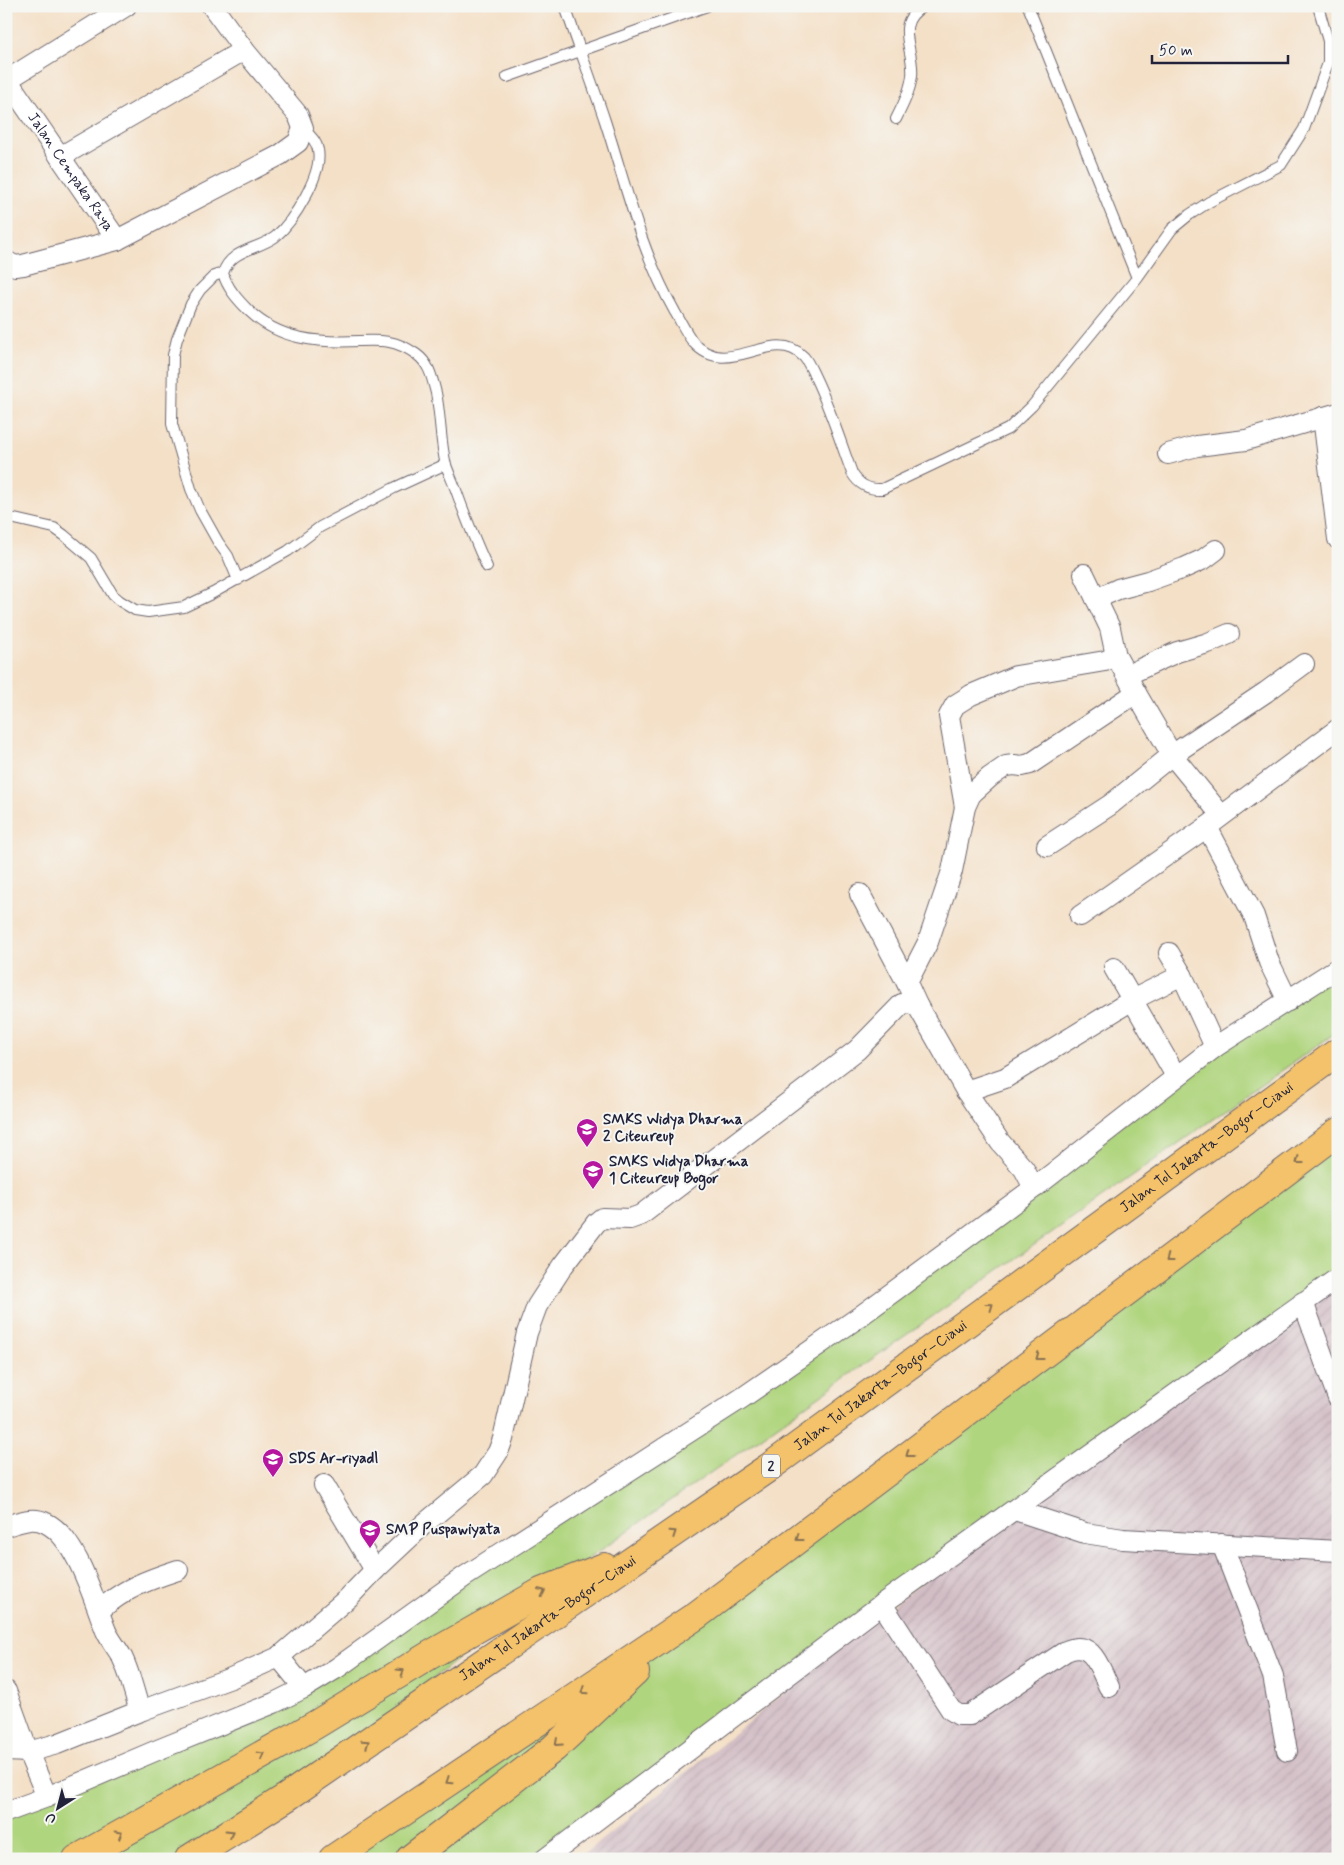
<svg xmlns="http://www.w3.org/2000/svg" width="1344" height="1865" font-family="Mynerve,sans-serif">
  <defs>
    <pattern id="industrial-furrows" width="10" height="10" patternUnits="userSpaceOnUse" patternTransform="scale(1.25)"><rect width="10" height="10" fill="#d2bdc5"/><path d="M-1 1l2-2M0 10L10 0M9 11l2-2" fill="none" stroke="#b4a2aa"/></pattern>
  </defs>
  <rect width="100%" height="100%" fill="#f6f6f2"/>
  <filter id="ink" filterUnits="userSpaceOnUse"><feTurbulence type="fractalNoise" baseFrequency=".02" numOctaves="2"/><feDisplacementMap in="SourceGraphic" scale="10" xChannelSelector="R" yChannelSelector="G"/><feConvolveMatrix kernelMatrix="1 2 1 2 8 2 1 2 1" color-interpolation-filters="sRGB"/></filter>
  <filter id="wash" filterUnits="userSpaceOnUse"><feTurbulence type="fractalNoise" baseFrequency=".0096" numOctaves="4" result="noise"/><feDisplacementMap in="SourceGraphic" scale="20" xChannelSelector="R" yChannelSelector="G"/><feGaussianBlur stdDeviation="1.12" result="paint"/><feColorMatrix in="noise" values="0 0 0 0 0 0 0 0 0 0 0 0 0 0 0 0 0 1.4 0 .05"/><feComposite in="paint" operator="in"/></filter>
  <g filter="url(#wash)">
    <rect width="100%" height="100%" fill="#f4e0c7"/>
    <path fill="url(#industrial-furrows)" d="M1338,1250V1859H578L1271,1302Z"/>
    <path fill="#b0d57f" stroke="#697c5d" d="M1338,967V1031L541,1592L276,1804L189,1859H6V1812L274,1703L859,1317Z
      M1338,1132V1275L545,1859H333L697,1615Z"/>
  </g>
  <g filter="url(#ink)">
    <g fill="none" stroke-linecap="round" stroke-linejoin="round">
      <g stroke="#6c646c" stroke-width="12">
        <path id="service" d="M565,6C578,45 592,82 605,121C626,186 641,252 675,312C681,322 686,333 693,342C728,382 772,324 804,357C809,363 812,371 815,377C830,408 840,441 852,473C858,484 869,490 882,489L1008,429L1032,406L1137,278L1172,229L1189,215L1209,202L1281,165L1304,129L1328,63V41L1318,6
          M1028,6L1137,278
          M507,77L707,6
          M896,119C903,105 910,91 912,76C915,48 892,24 924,6
          M303,128C309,135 317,141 318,150C323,174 293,222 275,237C257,250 231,249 223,273C227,288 238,300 249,311C279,340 319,343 359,341C382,340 396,340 416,354C430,364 432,378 436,393C441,417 440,442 446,465C449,474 454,484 457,493C466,518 476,543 487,567
          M223,273L214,276L200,290L191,304L177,339L173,355L172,424L191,489L200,510L218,542L228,556L238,580
          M6,517L54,528L64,535L91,558L113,595L120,601L135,610L148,612L184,607L213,593L288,551L320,527L394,488L446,464"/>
      </g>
      <g stroke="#6c646c" stroke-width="22">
        <g id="minor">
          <path id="s1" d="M6,78L117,240"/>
          <path d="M7,80L126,6"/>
          <path d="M60,157L244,50"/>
          <path d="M6,261L15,266L23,265L117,240L280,155L298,142L303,128L298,115L244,50L212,6"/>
          <path d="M1323,417L1338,539"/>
          <path d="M1168,454L1197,446L1246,440L1338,413"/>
          <path d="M1084,574L1110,628L1116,656L1136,693L1172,755L1221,815"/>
          <path d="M1096,599L1118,589L1148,581L1184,568L1204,559L1216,550"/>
          <path d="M1127,675L1177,652L1208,643L1229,634"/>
          <path d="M965,807L949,716L955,705L971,695L1016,676L1105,661L1116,656"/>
          <path d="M1207,827L1254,916L1269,962L1288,1001"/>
          <path d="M1047,846L1110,805L1172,755L1266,692L1304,664"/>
          <path d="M860,894L907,983L917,1005L966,1091L1000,1142L1024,1169L1034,1188"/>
          <path d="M1080,916L1207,827L1338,729"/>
          <path d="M1169,953L1182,975L1215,1047"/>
          <path d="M1114,968L1176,1076"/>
          <path d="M907,983L928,942L952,871L965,807L971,794L990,777L1006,766L1014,765L1022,766L1030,764L1136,693"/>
          <path d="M966,1091L1005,1078L1134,999L1182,975"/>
          <path d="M1303,1302L1338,1398"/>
          <path d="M324,1485L375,1570"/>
          <path d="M1015,1510L1085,1533L1123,1539L1338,1551"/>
          <path d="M6,1526C20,1522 33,1516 46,1523C77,1538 94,1601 106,1631C110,1640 117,1648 122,1657C130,1673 134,1693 140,1711"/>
          <path d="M1222,1544L1273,1676L1287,1751"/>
          <path d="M882,1604L951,1710L959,1715H970L1066,1651C1093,1639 1099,1667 1109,1687"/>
          <path d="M99,1611C123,1589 147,1580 178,1570"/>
          <path d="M279,1657L304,1688"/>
          <path d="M6,1691L28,1752L47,1797"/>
          <path d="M6,1751L28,1752L57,1744L140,1711L231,1678L279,1657L348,1598L375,1570L424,1524L483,1475L498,1452L503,1439L527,1333L537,1306L563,1266L596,1223L602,1218L630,1219L641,1215L857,1050L902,1004L906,1003L917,1005"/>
          <path d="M6,1812L47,1797L155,1751L274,1703L304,1688L337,1668L464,1577L742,1398L859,1317L1034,1188L1215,1047L1338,968"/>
          <path d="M545,1859L882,1604L1338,1278"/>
        </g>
      </g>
      <g stroke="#6c646c" stroke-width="30">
        <g id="motorway">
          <path d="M77,1859L315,1725L430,1655L541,1592L604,1567"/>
          <path id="s2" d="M189,1859L287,1797L768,1468L1338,1052"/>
          <path d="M333,1859L697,1615L1338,1132"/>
          <path d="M410,1859L554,1748L635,1672"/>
        </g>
      </g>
      <use href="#service" stroke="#fff" stroke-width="10"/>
      <use href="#minor" stroke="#fff" stroke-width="20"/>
      <use href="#motorway" stroke="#f3c26a" stroke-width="28"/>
    </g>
    <defs><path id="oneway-chevron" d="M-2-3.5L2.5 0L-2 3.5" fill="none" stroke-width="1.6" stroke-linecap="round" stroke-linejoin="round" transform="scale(1.25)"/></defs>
    <g stroke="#8a7252">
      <use href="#oneway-chevron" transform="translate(1299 1161) rotate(143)"/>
      <use href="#oneway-chevron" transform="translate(1169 1259) rotate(143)"/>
      <use href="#oneway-chevron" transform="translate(990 1306) rotate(-36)"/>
      <use href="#oneway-chevron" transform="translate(1039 1357) rotate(143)"/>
      <use href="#oneway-chevron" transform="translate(909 1454) rotate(143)"/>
      <use href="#oneway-chevron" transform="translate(673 1533) rotate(-34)"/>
      <use href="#oneway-chevron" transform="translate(799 1538) rotate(143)"/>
      <use href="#oneway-chevron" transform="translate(542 1592) rotate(-25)"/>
      <use href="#oneway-chevron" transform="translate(401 1672) rotate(-32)"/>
      <use href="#oneway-chevron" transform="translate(584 1691) rotate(146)"/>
      <use href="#oneway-chevron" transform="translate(366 1743) rotate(-34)"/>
      <use href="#oneway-chevron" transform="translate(558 1743) rotate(138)"/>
      <use href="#oneway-chevron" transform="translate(261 1755) rotate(-29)"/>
      <use href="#oneway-chevron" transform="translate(449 1781) rotate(146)"/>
      <use href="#oneway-chevron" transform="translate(230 1833) rotate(-32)"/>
      <use href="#oneway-chevron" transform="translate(119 1834) rotate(-30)"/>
    </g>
  </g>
  <defs>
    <g id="school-pin" transform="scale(1.125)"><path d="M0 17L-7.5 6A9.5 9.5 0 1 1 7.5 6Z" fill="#b5179e" stroke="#f6f6f2"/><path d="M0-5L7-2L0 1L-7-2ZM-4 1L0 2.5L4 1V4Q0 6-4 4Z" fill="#fff"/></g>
  </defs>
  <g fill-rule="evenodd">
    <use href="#school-pin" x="587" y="1129"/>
    <use href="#school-pin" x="593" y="1171"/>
    <use href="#school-pin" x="273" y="1459"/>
    <use href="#school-pin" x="370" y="1530"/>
  </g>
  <g text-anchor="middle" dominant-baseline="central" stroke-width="4" stroke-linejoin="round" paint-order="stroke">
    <rect fill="#f6f6f2" stroke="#626272" stroke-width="1" x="762" y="1454.5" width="18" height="23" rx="4"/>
    <g font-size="14" font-weight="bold" fill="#22223b">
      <text x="771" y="1466">2</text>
    </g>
    <g font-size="15" fill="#22223b" stroke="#f6f6f2">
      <text stroke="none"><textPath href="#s1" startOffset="114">Jalan Cempaka Raya</textPath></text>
      <text stroke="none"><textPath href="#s2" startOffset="1242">Jalan Tol Jakarta–Bogor–Ciawi</textPath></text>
      <text stroke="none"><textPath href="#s2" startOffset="838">Jalan Tol Jakarta–Bogor–Ciawi</textPath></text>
      <text stroke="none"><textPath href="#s2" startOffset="432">Jalan Tol Jakarta–Bogor–Ciawi</textPath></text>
    </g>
    <g font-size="15" font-weight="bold" fill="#22223b" stroke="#f6f6f2" text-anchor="start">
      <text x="603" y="1120">SMKS Widya Dharma<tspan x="603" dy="17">2 Citeureup</tspan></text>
      <text x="609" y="1162">SMKS Widya Dharma<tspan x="609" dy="17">1 Citeureup Bogor</tspan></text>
      <text x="289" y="1459">SDS Ar-riyadl</text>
      <text x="386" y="1530">SMP Puspawiyata</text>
    </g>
  </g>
  <rect width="1344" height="1865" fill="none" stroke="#f6f6f2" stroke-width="25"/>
  <g transform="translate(58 1808) rotate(216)" stroke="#f6f6f2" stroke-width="4" paint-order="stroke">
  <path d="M0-4L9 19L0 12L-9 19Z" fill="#22223b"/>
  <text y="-8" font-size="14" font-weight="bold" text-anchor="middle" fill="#22223b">U</text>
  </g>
  <path d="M1152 55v8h136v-8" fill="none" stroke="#22223b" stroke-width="2.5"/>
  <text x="1159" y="55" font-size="15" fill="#22223b" stroke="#f6f6f2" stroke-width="4" paint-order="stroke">50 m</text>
</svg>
